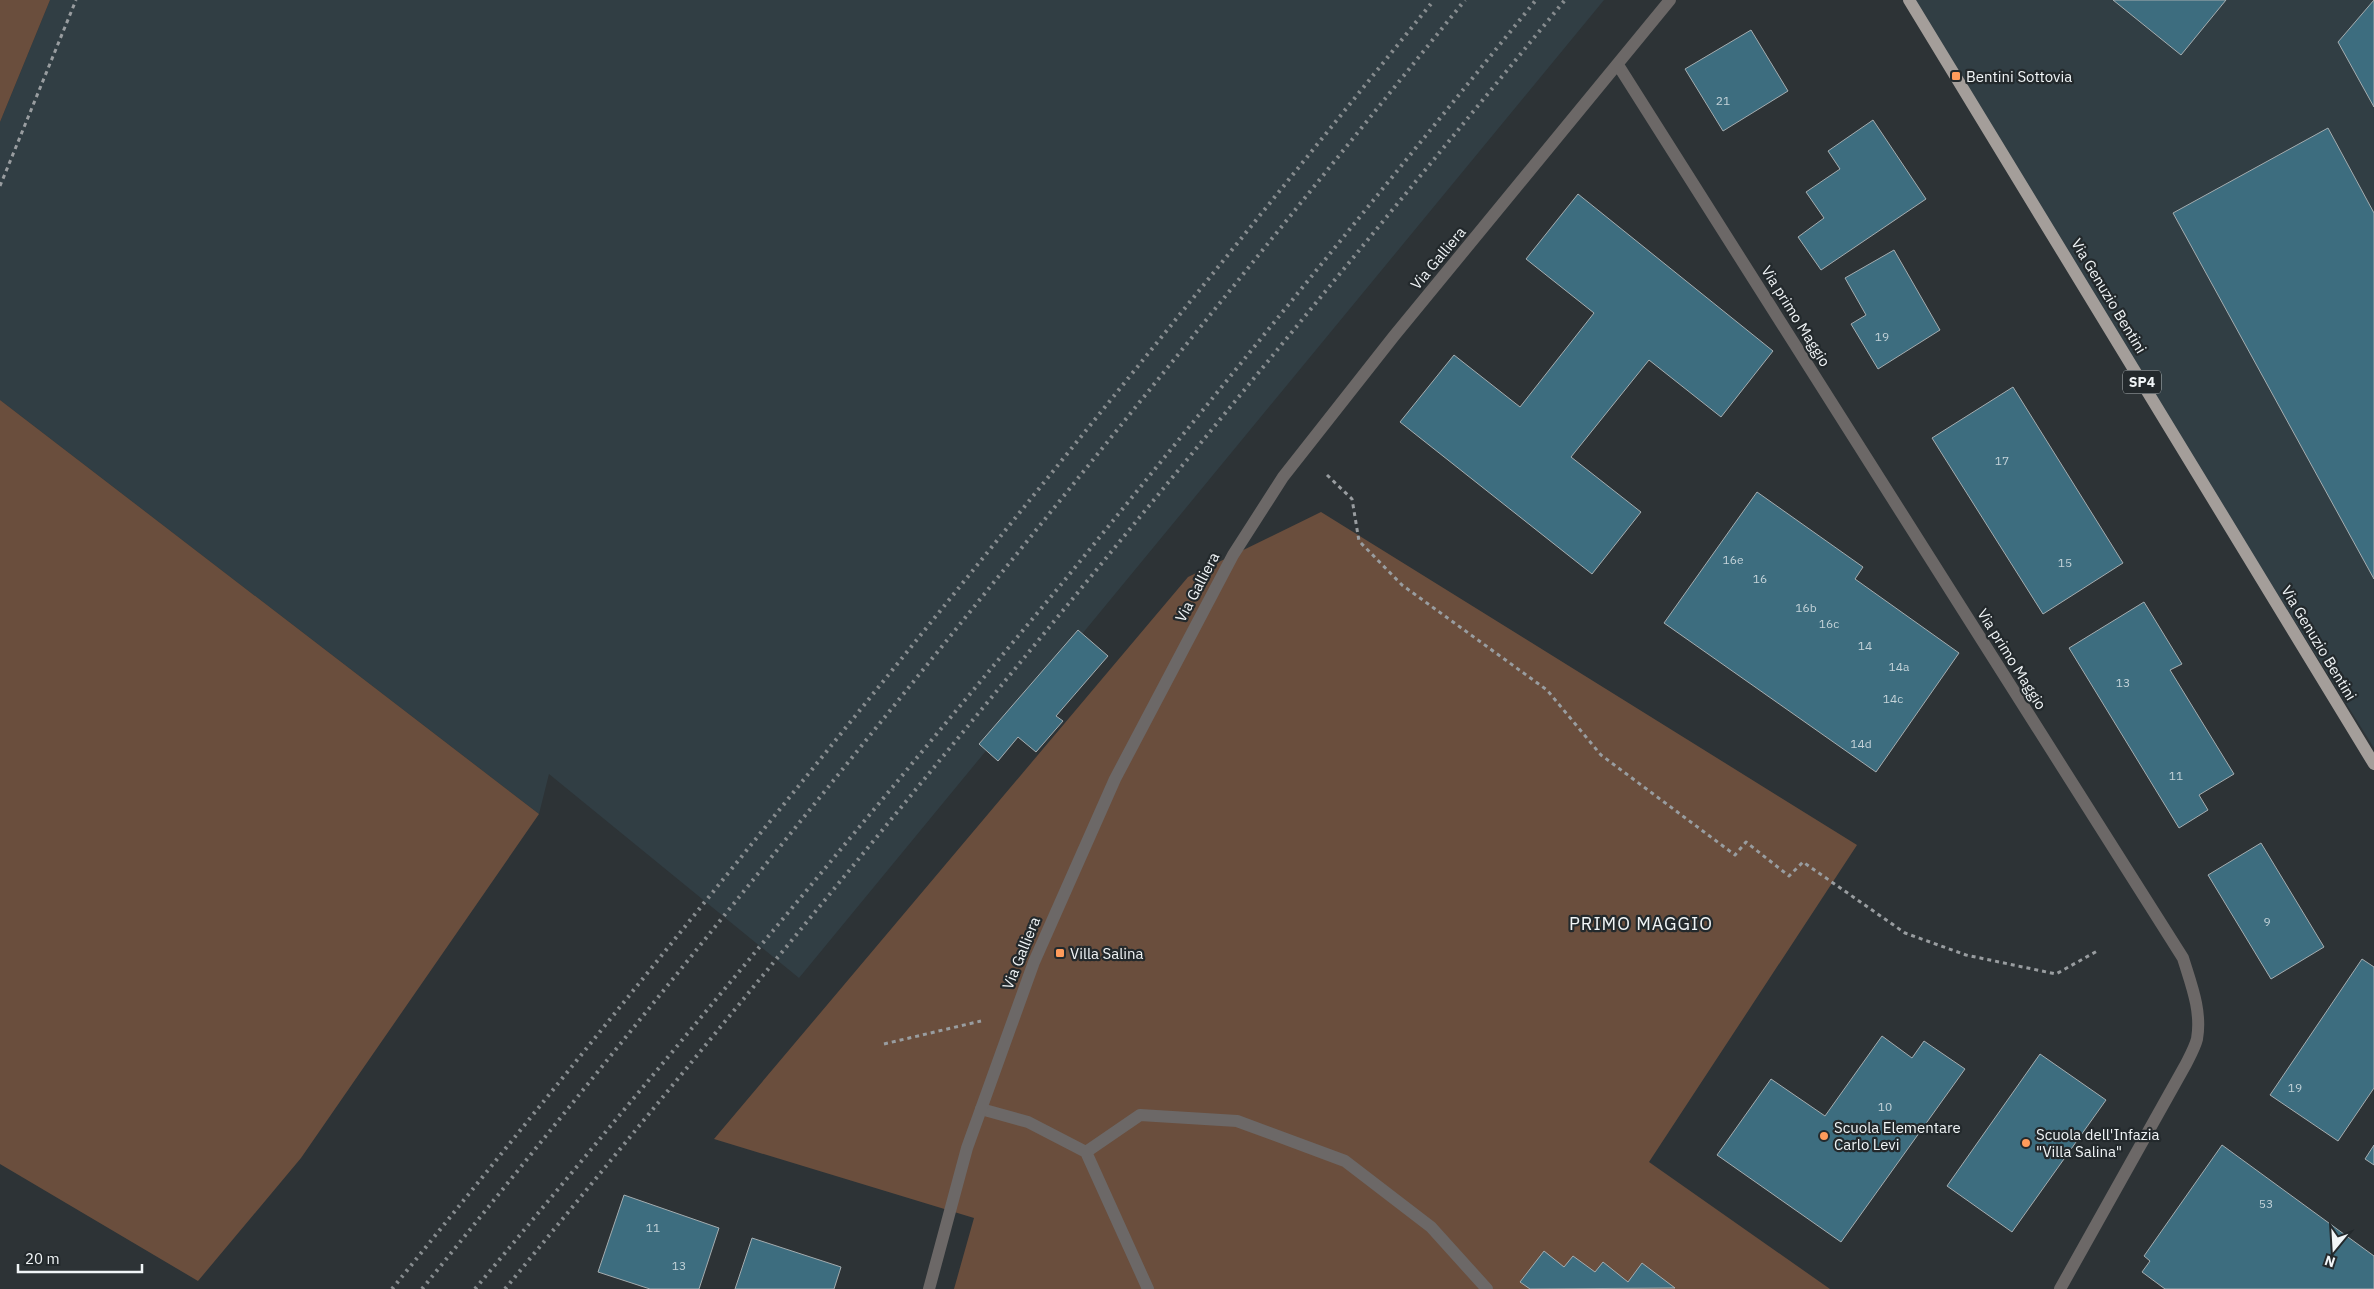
<svg xmlns="http://www.w3.org/2000/svg" width="2374" height="1289" font-family="'IBM Plex Sans',sans-serif">
  <rect width="100%" height="100%" fill="#2d3336"/>
  <path fill="#313e44" d="M50,0H1604L799,978L549,774L539,814L0,400V122Z
    M1909,0H2374V748L2075,271Z"/>
  <path fill="#6a4e3d" d="M0,0H50L0,122Z
    M0,400L539,814L301,1158L198,1281L0,1164Z
    M1321,512L1857,845L1649,1162L1830,1289H954L974,1218L714,1139L1188,577Z"/>
  <path fill="#3d6d7f" stroke="#a5adb0" d="M2113,0H2226L2181,55Z
    M2374,0V107L2338,42Z
    M1751,30L1788,91L1723,131L1685,69Z
    M1873,120L1926,199L1821,270L1798,237L1824,218L1806,192L1840,169L1828,151Z
    M2328,128L2374,213V579L2173,213Z
    M1578,194L1773,351L1721,417L1649,360L1571,457L1641,512L1592,574L1400,422L1454,355L1520,407L1594,313L1526,259Z
    M1894,250L1940,330L1878,369L1851,324L1866,315L1845,278Z
    M2013,387L2123,563L2043,614L1932,438Z
    M1757,492L1863,567L1855,579L1959,653L1876,772L1664,623Z
    M2144,602L2182,664L2170,670L2234,774L2199,795L2208,810L2179,828L2069,648Z
    M1078,630L1108,656L1056,716L1063,721L1036,752L1018,737L998,761L979,744Z
    M2261,843L2324,947L2271,979L2208,875Z
    M2362,959L2374,967V1088L2338,1141L2270,1095Z
    M1882,1036L1912,1058L1924,1041L1965,1069L1841,1242L1717,1155L1771,1079L1825,1116Z
    M2040,1054L2106,1100L2012,1232L1947,1186Z
    M2222,1145L2374,1256V1289H2165L2142,1272L2150,1261L2144,1256Z
    M2374,1145V1165L2365,1159Z
    M624,1195L719,1228L699,1289H650L598,1272Z
    M752,1238L841,1267L834,1289H735Z
    M1544,1251L1564,1267L1573,1256L1595,1272L1603,1262L1628,1282L1642,1263L1675,1288L1530,1289L1520,1282Z"/>
  <g fill="none" stroke-linecap="round" stroke-linejoin="round">
    <path stroke="#999da0" stroke-width="3" stroke-dasharray="4 4" stroke-linecap="butt" d="M0,186L76,0
      M1327,475L1352,499L1359,541L1402,585L1547,690L1601,755L1735,855L1746,842L1789,876L1803,862L1905,933L1966,955L2056,974L2099,950
      M884,1044L981,1021"/>
    <path stroke="#6c6867" stroke-width="12" d="M981,1109L1028,1122L1086,1152L1148,1289
      M1086,1152L1140,1115L1237,1121L1345,1161L1431,1227L1487,1289"/>
    <path stroke="#6c6867" stroke-width="12" d="M1618,65L2183,958C2191,984 2202,1011 2197,1039C2195,1047 2190,1056 2186,1064L2060,1289
      M929,1289L967,1148L1034,962L1115,779L1233,555L1283,477L1394,336L1670,0"/>
    <path stroke="#a49e9a" stroke-width="12" d="M1909,0L2374,764"/>
    <path stroke="#878c8f" stroke-width="4" stroke-dasharray="2.5 5" stroke-linecap="butt" d="M392,1289L1434,0
      M422,1289L1465,0
      M475,1289L1064,581L1536,0
      M505,1289L1565,0"/>
  </g>
  <g fill="#ff9b5b" stroke="#23292c" stroke-width="2">
    <rect x="1951" y="71" width="10" height="10" rx="2.5"/>
    <rect x="1055" y="948" width="10" height="10" rx="2.5"/>
    <circle cx="1824" cy="1136" r="5"/>
    <circle cx="2026" cy="1143" r="5"/>
  </g>
  <g text-anchor="middle" dominant-baseline="central" stroke-width="4.5" stroke-linejoin="round" paint-order="stroke">
    <g font-size="12" fill="#c4d3d9">
      <text x="1723" y="100">21</text>
      <text x="1882" y="336">19</text>
      <text x="2002" y="460">17</text>
      <text x="1733" y="559">16e</text>
      <text x="2065" y="562">15</text>
      <text x="1760" y="578">16</text>
      <text x="1806" y="607">16b</text>
      <text x="1829" y="623">16c</text>
      <text x="1865" y="645">14</text>
      <text x="1899" y="666">14a</text>
      <text x="2123" y="682">13</text>
      <text x="1893" y="698">14c</text>
      <text x="1861" y="743">14d</text>
      <text x="2176" y="775">11</text>
      <text x="2267" y="921">9</text>
      <text x="2295" y="1087">19</text>
      <text x="1885" y="1106">10</text>
      <text x="2266" y="1203">53</text>
      <text x="653" y="1227">11</text>
      <text x="679" y="1265">13</text>
    </g>
    <rect fill="#23292c" stroke="#b3b8ba" stroke-width="1" x="2123" y="370.5" width="38" height="23" rx="4"/>
    <g font-size="14" font-weight="bold" fill="#f1f5f7">
      <text x="2142" y="382">SP4</text>
    </g>
    <g font-size="15" fill="#f1f5f7" stroke="#23292c" text-anchor="start">
      <text x="1966" y="76">Bentini Sottovia</text>
      <text x="1070" y="953">Villa Salina</text>
      <text x="1834" y="1127">Scuola Elementare<tspan x="1834" dy="17">Carlo Levi</tspan></text>
      <text x="2036" y="1134">Scuola dell'Infazia<tspan x="2036" dy="17">"Villa Salina"</tspan></text>
    </g>
    <g font-size="15" fill="#f1f5f7" stroke="#23292c">
      <text transform="translate(1438 258) rotate(-50)">Via Galliera</text>
      <text transform="translate(2109 296) rotate(59)">Via Genuzio Bentini</text>
      <text transform="translate(1796 316) rotate(58)">Via primo Maggio</text>
      <text transform="translate(1197 587) rotate(-62)">Via Galliera</text>
      <text transform="translate(2319 643) rotate(59)">Via Genuzio Bentini</text>
      <text transform="translate(2012 659) rotate(58)">Via primo Maggio</text>
      <text transform="translate(1021 953) rotate(-68)">Via Galliera</text>
    </g>
    <g font-size="18" letter-spacing="1" fill="#f1f5f7" stroke="#23292c">
      <text x="1641" y="923">PRIMO MAGGIO</text>
    </g>
  </g>
  <g transform="translate(2334 1249) rotate(198)" stroke="#23292c" stroke-width="4" paint-order="stroke">
  <path d="M0-4L9 19L0 12L-9 19Z" fill="#f1f5f7"/>
  <text y="-8" font-size="14" font-weight="bold" text-anchor="middle" fill="#f1f5f7">N</text>
  </g>
  <path d="M18 1264v8h124v-8" fill="none" stroke="#f1f5f7" stroke-width="2.5"/>
  <text x="25" y="1264" font-size="15" fill="#f1f5f7" stroke="#23292c" stroke-width="4" paint-order="stroke">20 m</text>
</svg>
